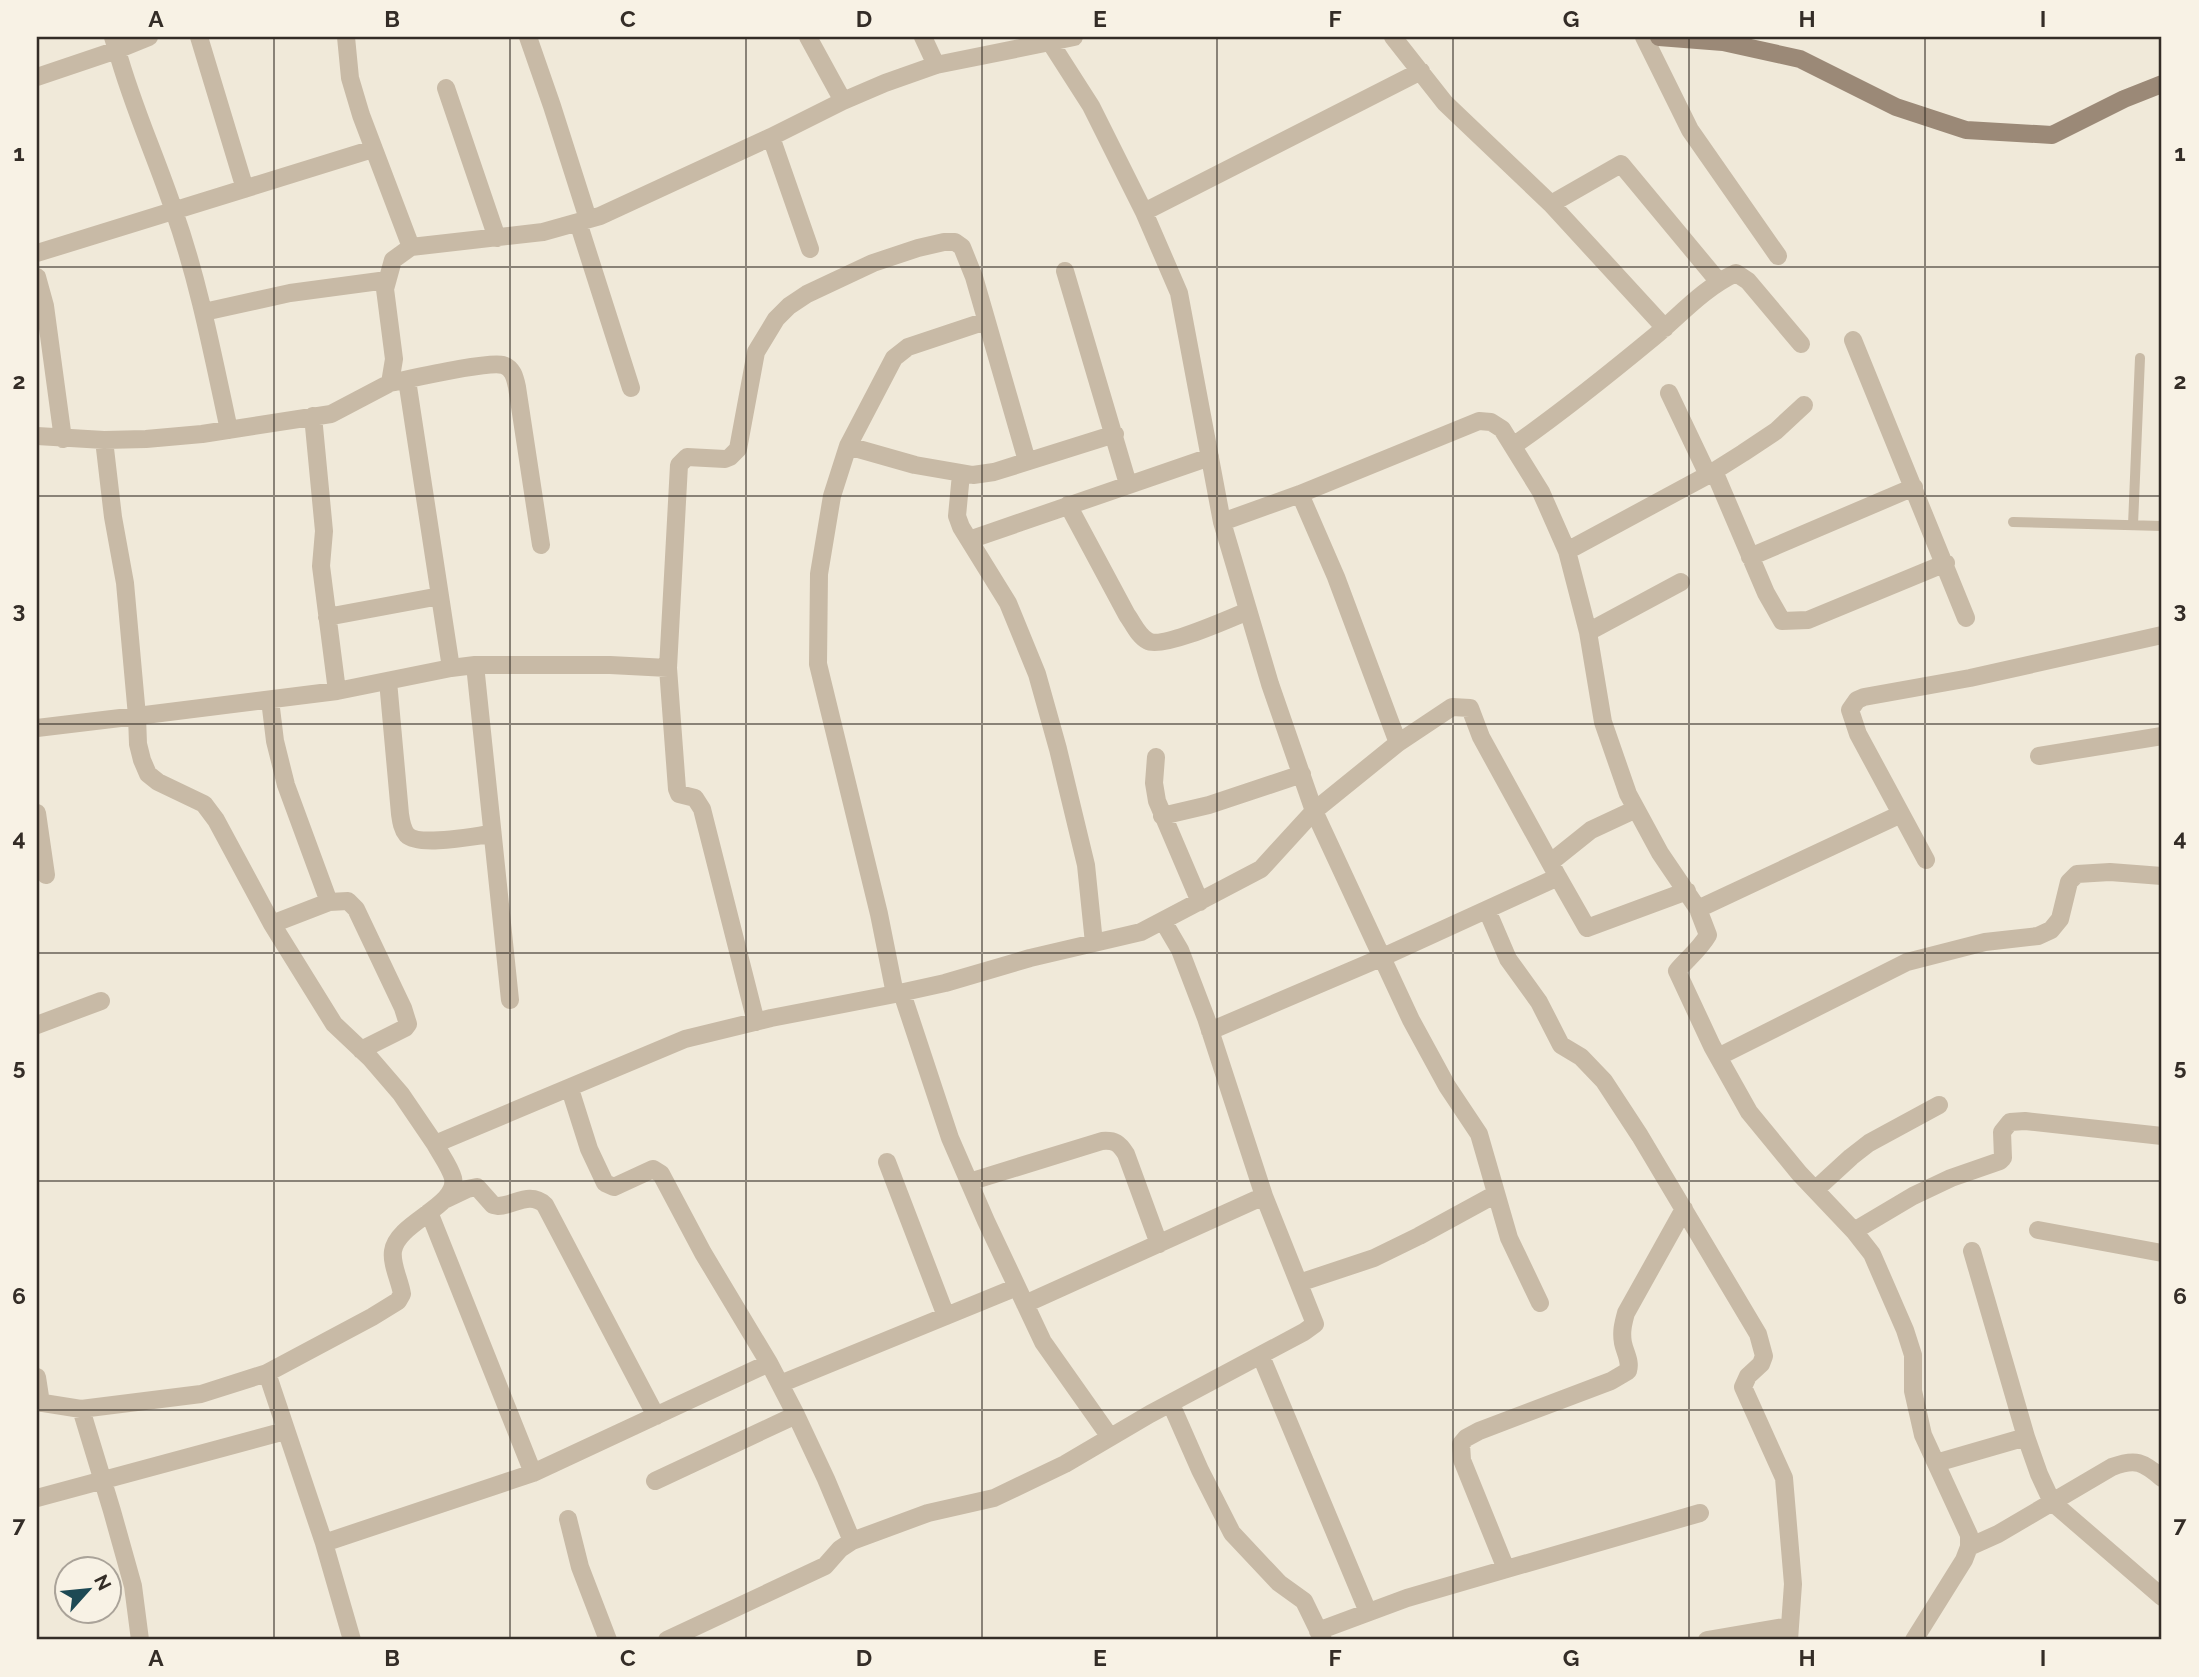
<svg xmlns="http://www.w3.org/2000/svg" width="2199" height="1677" font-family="Raleway,sans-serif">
  <rect width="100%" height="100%" fill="#f0e9d9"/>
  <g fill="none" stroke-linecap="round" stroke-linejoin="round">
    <path stroke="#c8baa6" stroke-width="10" d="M2013,522L2162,526
      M2133,525L2140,358"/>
    <path stroke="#c8baa6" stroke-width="18" d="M113,37L117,50L149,37
      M199,37L245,189
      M346,37L350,78L361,115L411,247
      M528,37L552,106L588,219
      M923,37L936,65
      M1393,37L1445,103L1551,204L1665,328
      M1644,37L1690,130L1778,256
      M37,77L117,50C132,105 156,157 174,211C199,282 213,356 229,430
      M446,88L497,238
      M843,101L885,83L936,65L1050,42L1047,37
      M771,137L810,249
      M1551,204L1621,164L1719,282
      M1144,212L1421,71
      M578,222L631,388
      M37,253L373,149
      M1065,271L1128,484
      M37,277L45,306L63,439
      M204,312L290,293L387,280
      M1853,340L1966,618
      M407,380L451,668
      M390,383C410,379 487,361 503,365C513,368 515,378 517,387L541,545
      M1669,393L1708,475
      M313,416L324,531L321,566L337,691
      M37,436L104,440
      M848,446L915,465L973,475L994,472L1115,434
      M1513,446C1562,412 1609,374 1655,336C1680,315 1705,287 1736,273L1748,281L1801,344
      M1714,471L1766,593L1782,621L1808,620L1946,563
      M961,474L957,516L961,527L1008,603L1037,674L1058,749L1086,865L1094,943
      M1300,494L1336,577L1398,743
      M1068,505L1127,615C1133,623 1138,636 1148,641C1162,649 1231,618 1248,611
      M1222,522L1300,494L1479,421L1491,422L1502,429L1541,492L1567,551L1588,632L1603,722L1628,794L1660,853L1698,909L1708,935C1700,949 1687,959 1677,971L1712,1046L1749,1112L1799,1173L1854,1231L1872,1254L1905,1330L1913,1355V1391L1923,1435L1969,1535V1547L1964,1560L1914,1640
      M969,540L1210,457
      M1567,551L1708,475L1743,453L1776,431L1804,405
      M1750,557L1914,487
      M327,617L440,596
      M1588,632L1681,582
      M475,665L510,1000
      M668,668L679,465L687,457L725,459L730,457L738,449L756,352L776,319L789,306L807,294L873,263L918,248L944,242H955L962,247L974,277L1027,461
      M388,681L400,814C401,821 402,829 407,835C419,847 474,836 491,834
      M270,700L275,741L286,785L329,902
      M37,728L137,716L138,744L142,760L148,774L158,782L204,804L216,820L272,924L334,1024L370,1058L401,1094L435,1144L685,1039L771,1018L895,994L945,983L1030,958L1141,932L1261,869L1314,811L1270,684L1222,522L1179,293L1144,212L1091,106L1050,42L1074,37
      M2039,756L2162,736
      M1156,757L1154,783L1157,801L1200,902
      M37,813L46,875
      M1162,816L1209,805L1302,774
      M1926,860L1858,734L1850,710L1857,700L1864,697L1970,678L2162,635
      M1551,862L1591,830L1636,809
      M1558,877L1587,928L1687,891
      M1698,909L1901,814
      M1487,910L1508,959L1539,1002L1561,1045L1581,1057L1604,1081L1640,1136L1758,1334L1764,1356L1761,1364L1748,1376L1743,1387L1784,1478L1793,1584L1789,1640
      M272,924L329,902L348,901L356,909L403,1008L408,1024L405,1028L361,1050
      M902,993L950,1138L986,1221L1043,1342L1110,1437
      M895,994L879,914L818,664L819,574L832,496L848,446L894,358L908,347L986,321
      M756,1022L702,809L695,798L679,794L677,789L668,668L610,665H475L451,668L337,691L137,716L125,583L113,517L104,440L146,439L202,434L331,414L390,383L394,359L385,289L393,260L411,247L543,232L600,216L771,137L843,101L808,37
      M37,1025L101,1001
      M1210,1031L1383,957L1558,877L1481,737L1470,708L1452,707L1398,743L1314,811L1411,1020L1447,1086L1479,1134L1509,1238L1540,1303
      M1718,1057L1907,962L1985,942L2038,936L2051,930L2060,919L2069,882L2077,874L2110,872L2162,876
      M570,1089L589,1149L605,1183L614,1187L653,1169L661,1174L703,1253L769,1363L796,1415L655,1481
      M887,1162L946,1316
      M969,1182L1102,1141C1115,1140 1119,1143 1126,1154L1159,1244
      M1815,1190L1851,1157L1869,1143L1939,1105
      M446,1199L467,1189L477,1187L493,1205L498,1206C515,1205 530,1191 545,1205L656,1416
      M429,1212L533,1473
      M2038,1230L2162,1253
      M1854,1231L1913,1196L1951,1178L2000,1161L2003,1158L2002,1132L2010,1122L2025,1121L2162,1136
      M1299,1283L1374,1258L1419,1236L1496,1194
      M1025,1304L1264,1196
      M1261,1356L1368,1612
      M267,1373L324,1543L533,1473L769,1363
      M37,1377L41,1403
      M780,1384L1017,1287
      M37,1402L81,1409L201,1394L267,1373L372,1317L398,1301L402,1294C400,1281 391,1264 393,1251C397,1222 459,1206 453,1178C450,1167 441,1155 435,1144
      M1171,1404L1200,1470L1232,1533L1279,1583L1304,1601L1323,1640
      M81,1409L112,1511L133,1586L140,1640
      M796,1415L826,1479L852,1541
      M2026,1437L2039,1474L2052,1502L2162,1597
      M1936,1463L2026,1437L1972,1251
      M37,1498L285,1431
      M568,1519L580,1567L608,1640
      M324,1543L352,1640
      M1969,1547L1998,1534L2112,1467C2136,1458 2143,1462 2162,1478
      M1506,1569L1462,1460L1461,1444L1466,1438L1479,1431L1611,1381L1628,1371C1631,1361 1625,1353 1623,1343C1621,1332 1623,1324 1626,1313L1684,1209
      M1318,1631L1407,1598L1700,1513
      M667,1640L825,1566L840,1549L852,1541L928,1513L994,1498L1065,1464L1150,1414L1304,1332L1315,1324L1264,1196L1206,1018L1180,950L1163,921
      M1707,1640L1790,1626"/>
    <path stroke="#9b8977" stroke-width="18" d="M1659,37L1723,42L1800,59L1896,107L1966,130L2052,135L2124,99L2162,84"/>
  </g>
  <path fill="none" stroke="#342d27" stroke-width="2" stroke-opacity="0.55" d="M274,37V1640M510,37V1640M746,37V1640M982,37V1640M1217,37V1640M1453,37V1640M1689,37V1640M1925,37V1640M37,267H2162M37,496H2162M37,724H2162M37,953H2162M37,1181H2162M37,1410H2162"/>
  <rect width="2199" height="1677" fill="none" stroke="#f8f2e5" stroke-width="77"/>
  <g transform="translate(88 1590) rotate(63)"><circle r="33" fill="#f8f2e5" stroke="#aaa399" stroke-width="2"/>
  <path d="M0-5L12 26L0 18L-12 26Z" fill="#1d4954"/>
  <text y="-10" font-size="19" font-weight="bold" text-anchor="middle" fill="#342d27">N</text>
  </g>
  <rect x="38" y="38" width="2122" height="1600" fill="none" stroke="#342d27" stroke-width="2.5"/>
  <g font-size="23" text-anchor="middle" font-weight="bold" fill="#342d27">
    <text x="156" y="27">A</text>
    <text x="392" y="27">B</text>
    <text x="628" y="27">C</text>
    <text x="864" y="27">D</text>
    <text x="1100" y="27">E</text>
    <text x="1335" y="27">F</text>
    <text x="1571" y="27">G</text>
    <text x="1807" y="27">H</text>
    <text x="2043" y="27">I</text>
    <text x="19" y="161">1</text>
    <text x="2180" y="161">1</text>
    <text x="19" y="389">2</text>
    <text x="2180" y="389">2</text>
    <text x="19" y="618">3</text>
    <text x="2180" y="618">3</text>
    <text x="19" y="846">4</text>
    <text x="2180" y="846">4</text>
    <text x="19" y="1075">5</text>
    <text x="2180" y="1075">5</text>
    <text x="19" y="1304">6</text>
    <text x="2180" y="1304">6</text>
    <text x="19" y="1532">7</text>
    <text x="2180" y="1532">7</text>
    <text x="156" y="1666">A</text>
    <text x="392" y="1666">B</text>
    <text x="628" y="1666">C</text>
    <text x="864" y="1666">D</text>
    <text x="1100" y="1666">E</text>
    <text x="1335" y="1666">F</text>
    <text x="1571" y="1666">G</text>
    <text x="1807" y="1666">H</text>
    <text x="2043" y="1666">I</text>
  </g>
</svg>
